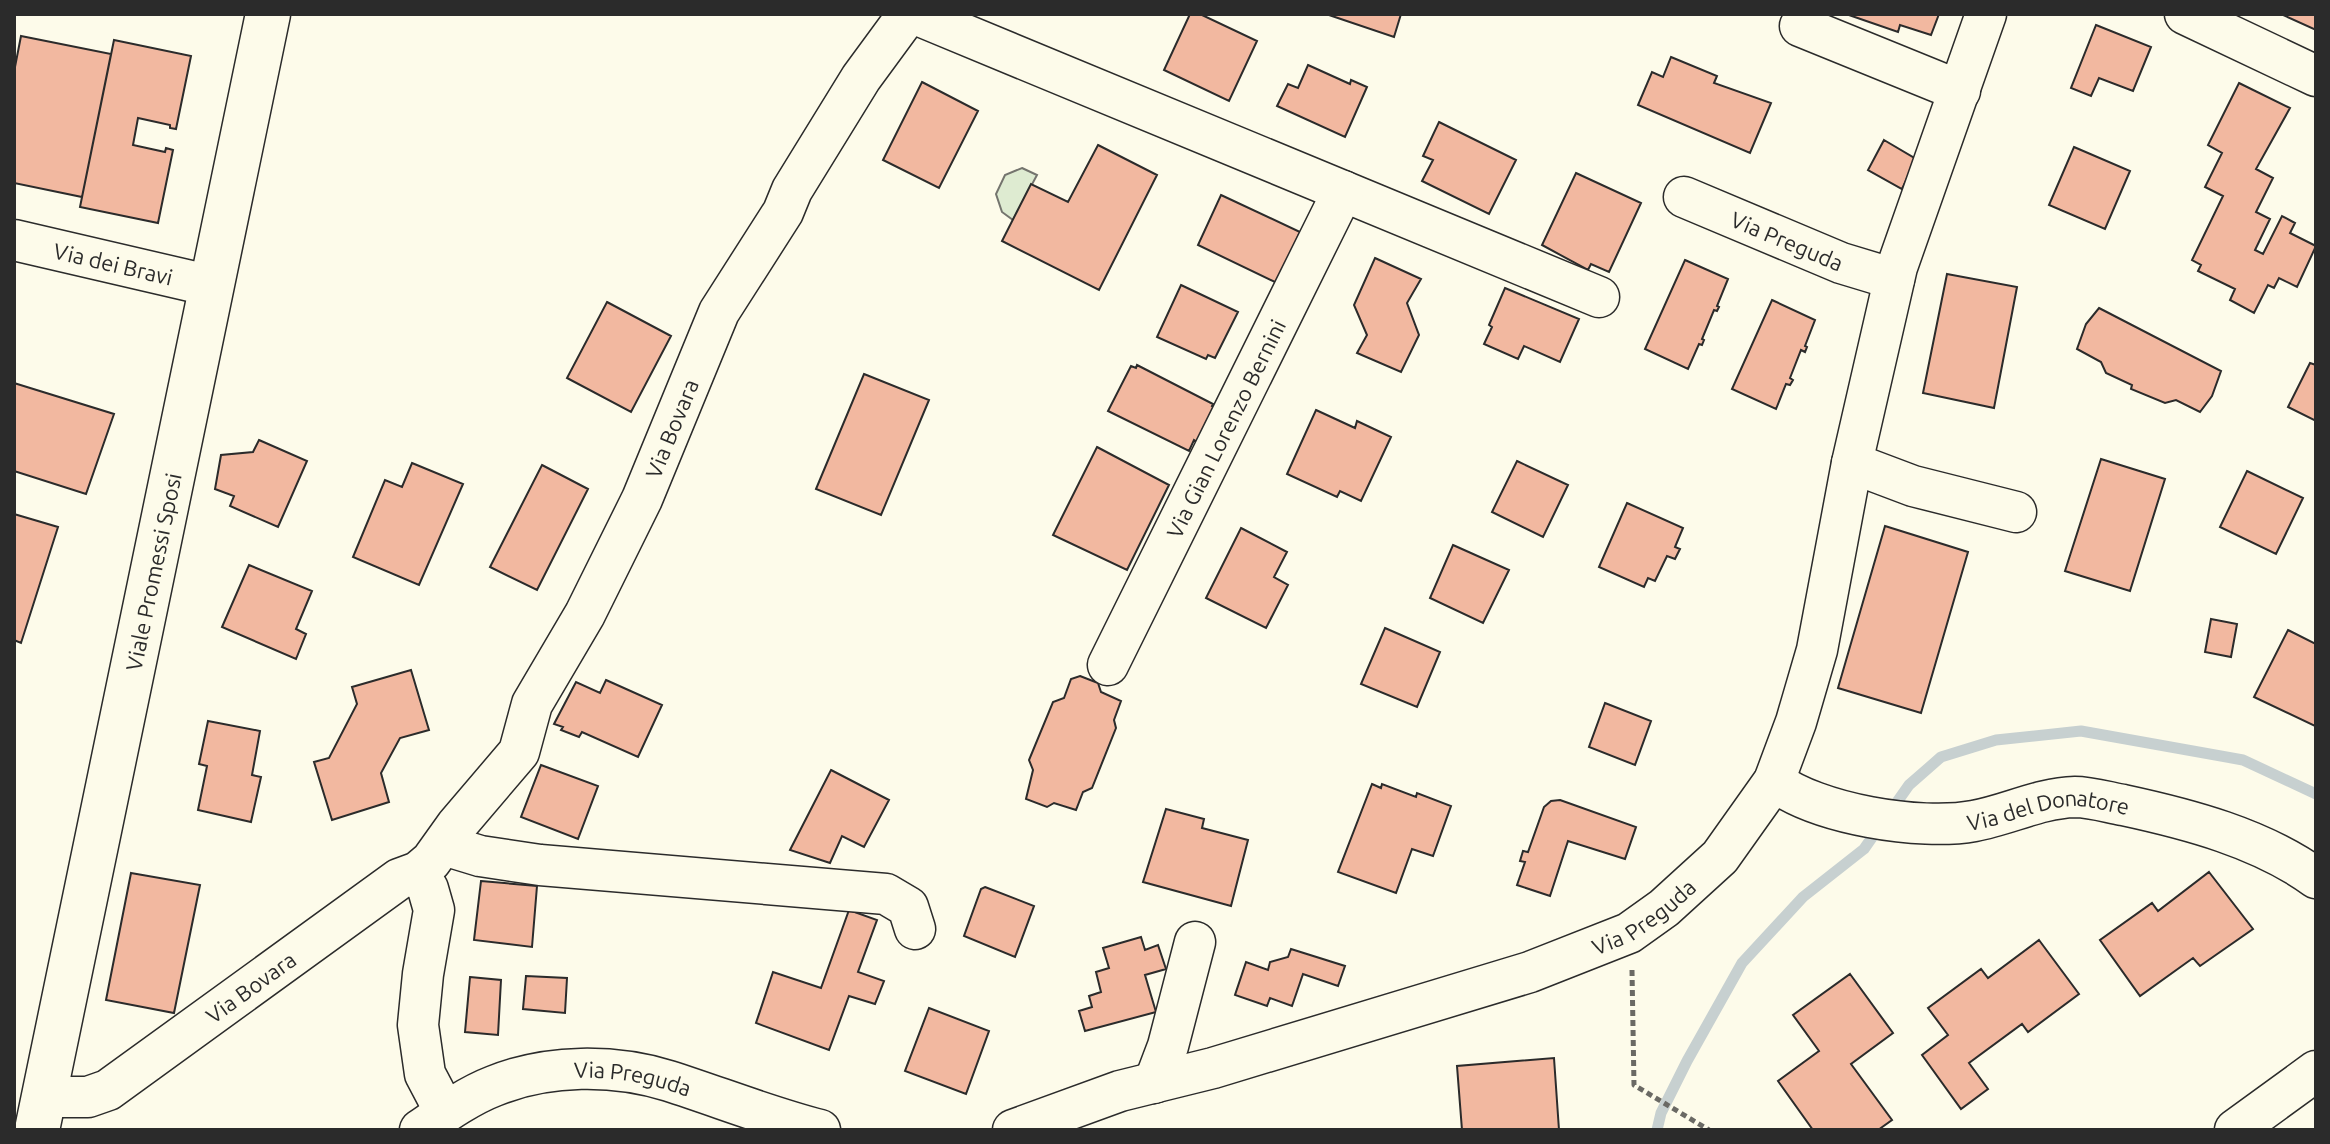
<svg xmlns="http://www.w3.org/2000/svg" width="2330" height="1144" font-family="Ubuntu,sans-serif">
  <rect width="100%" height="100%" fill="#fdfbea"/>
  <path fill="#deebd1" stroke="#74746e" stroke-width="2" d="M1022,168L1037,175L1013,220L1002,212L996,194L1005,175Z"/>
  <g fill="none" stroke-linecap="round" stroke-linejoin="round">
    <path stroke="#c7d0d0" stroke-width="11" d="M1890,812L1909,785L1941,757L1996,740L2081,731L2243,760L2316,794
      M1657,1130L1661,1113L1687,1061L1742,963L1803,897L1864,849L1880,826"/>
  </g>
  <path fill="#f2b8a0" stroke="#2b2b2b" stroke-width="2" d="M1190,14H1200L1257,41L1229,101L1164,70Z
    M1326,14H1401L1394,37Z
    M1846,14H1939L1931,35L1900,25L1898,32Z
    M2281,14H2316V30Z
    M2096,25L2151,47L2133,91L2099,78L2091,96L2071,88Z
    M21,36L111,54L82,197L14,183V72Z
    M114,40L191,56L176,129L170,128V125L138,118L133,145L165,152L166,148L173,150L158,223L80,207Z
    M1671,57L1717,76L1714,83L1771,103L1750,153L1638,105L1652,72L1663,77Z
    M1308,65L1350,84L1351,80L1367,87L1345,137L1277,106L1288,84L1298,88Z
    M922,82L978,111L939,188L883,160Z
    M2239,83L2290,108L2256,169L2273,178L2256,212L2270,219L2255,250L2263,254L2282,216L2295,223L2290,233L2316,246L2297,287L2279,278L2274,288L2268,285L2254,313L2230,300L2235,289L2198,271L2201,265L2192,260L2223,196L2205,187L2222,153L2208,145Z
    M1439,122L1516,160L1489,214L1422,181L1433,160L1423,156Z
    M1884,140L1916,159L1902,189L1868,170Z
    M1098,145L1157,175L1099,290L1002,241L1031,184L1068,202Z
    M2074,147L2130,171L2105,229L2049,205Z
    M1576,173L1641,203L1609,272L1591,264L1588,270L1542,245Z
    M1221,195L1300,232L1277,283L1198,245Z
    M1375,258L1421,279L1407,303L1419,335L1401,372L1357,353L1367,335L1354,305Z
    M1685,260L1728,279L1717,306L1719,307L1717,311L1714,310L1702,339L1704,340L1702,345L1699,344L1688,369L1645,349Z
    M1947,274L2017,287L1994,408L1923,393Z
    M1181,285L1238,312L1215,358L1208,355L1206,359L1157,337Z
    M1505,288L1579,319L1560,362L1524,346L1518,359L1484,344L1492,327L1489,325Z
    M1772,300L1815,320L1805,346L1807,347L1805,352L1801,350L1790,378L1793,380L1790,385L1786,384L1776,409L1732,389Z
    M607,302L671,336L631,412L567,378Z
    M2099,308L2221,371L2212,396L2200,412L2176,400L2165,403L2131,389L2132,385L2106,373L2101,362L2077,349L2086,324Z
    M2310,363L2316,365V421L2288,407Z
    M1137,365L1213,404L1212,406L1218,409L1200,444L1194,440L1189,451L1108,411L1131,366L1136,368Z
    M864,374L929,400L881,515L816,489Z
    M14,383L114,414L86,494L14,471Z
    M1316,410L1355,428L1357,421L1391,437L1361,501L1340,491L1337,497L1287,474Z
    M259,440L307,461L278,527L230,506L234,496L215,489L221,455L253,452Z
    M1097,447L1169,485L1127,570L1053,535Z
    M2101,459L2165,479L2130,591L2065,571Z
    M1517,461L1568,485L1543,537L1492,512Z
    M412,463L463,484L419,585L353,557L385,480L402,487Z
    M542,465L588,489L537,590L490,567Z
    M2247,471L2303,498L2276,554L2220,527Z
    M1627,503L1683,528L1675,547L1680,549L1675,559L1667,556L1655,581L1648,578L1644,587L1599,567Z
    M14,514L58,527L21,643L14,640Z
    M1885,526L1968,552L1921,713L1838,688Z
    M1241,528L1287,552L1274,577L1288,585L1266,628L1206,598Z
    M1453,545L1509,570L1483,623L1430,598Z
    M249,565L312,591L296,629L306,634L296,659L222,627Z
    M2211,619L2237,624L2231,657L2205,652Z
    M1385,628L1440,652L1417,707L1361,684Z
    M2288,630L2316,644L2315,726L2254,697Z
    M411,670L429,730L400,738L381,773L389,802L332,820L314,762L329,758L357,704L352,687Z
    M1080,676L1098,683L1101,692L1121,701L1114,720L1116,728L1092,788L1083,792L1076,810L1054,803L1047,807L1026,799L1033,770L1029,760L1053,702L1064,698L1071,679Z
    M606,680L662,705L638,757L582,732L579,737L561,730L563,727L554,724L576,682L600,693Z
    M1605,703L1651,721L1635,765L1589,747Z
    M208,721L260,731L252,775L261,777L251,822L198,810L207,766L199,764Z
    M541,765L598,786L578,839L521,817Z
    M831,770L889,800L864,847L842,836L830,863L790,850Z
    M1372,784L1381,788L1382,784L1416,797L1417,793L1451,806L1433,856L1412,849L1396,893L1338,872Z
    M1560,800L1636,827L1625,859L1568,841L1550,896L1517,885L1525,862L1520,861L1523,851L1528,852L1544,807L1551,801Z
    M1166,809L1204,819L1202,828L1248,840L1231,906L1143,882Z
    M2209,872L2253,929L2200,966L2193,958L2140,996L2100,940L2152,903L2158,911Z
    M131,873L200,885L174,1013L106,1000Z
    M481,881L537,886L532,947L474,940Z
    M985,887L1034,906L1015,957L964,936L981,889Z
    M849,910L877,920L858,972L884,981L875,1004L849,996L829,1050L756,1023L773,972L821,988Z
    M1141,937L1145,950L1158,945L1166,969L1145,975L1156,1012L1085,1031L1079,1011L1092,1007L1089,996L1101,992L1096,972L1109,968L1103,948Z
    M2039,940L2079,994L2028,1032L2022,1024L1969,1063L1988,1089L1961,1109L1922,1055L1948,1035L1928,1008L1981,969L1988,978Z
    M1291,949L1345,966L1338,986L1303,974L1292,1006L1270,998L1267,1006L1235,995L1246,962L1268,970L1270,962L1288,957Z
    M1850,974L1893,1033L1851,1064L1892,1120L1878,1130H1813L1778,1081L1819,1051L1793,1015Z
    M526,976L567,978L565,1013L523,1009Z
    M470,977L501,980L498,1035L465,1032Z
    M929,1008L989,1031L966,1094L905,1071Z
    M1554,1058L1559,1130H1462L1457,1066Z"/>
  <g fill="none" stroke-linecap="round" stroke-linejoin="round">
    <g stroke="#2b2b2b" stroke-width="43">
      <g id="minor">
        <path d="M915,14L1599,297"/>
        <path d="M2185,14L2316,76"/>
        <path d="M1800,26L1960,91"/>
        <path id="s1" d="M1684,197L1841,263L1894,279"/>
        <path id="s2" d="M14,240L212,286"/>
        <path d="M1852,463L1913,486L2016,512"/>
        <path id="s3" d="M1108,665L1343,191"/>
        <path id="s4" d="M1774,781C1817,814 1920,831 1974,821C2008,815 2039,798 2075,797C2090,797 2107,802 2123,805C2188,819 2261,838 2316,878"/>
        <path d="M444,845L480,856L540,865L886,894L908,907L915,929"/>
        <path d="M418,872L428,889L434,910L423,974L418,1025L425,1074L445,1112"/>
        <path d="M1154,1083L1168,1046L1195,942"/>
        <path id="s5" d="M43,1097H88L108,1090L399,879L418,872L431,861L456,826L519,752L532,704L585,614L642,499L719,312L783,212L792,190L861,78L908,14"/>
        <path id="s6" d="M420,1130C443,1114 468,1096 494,1086C548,1064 614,1064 669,1081C719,1097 769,1117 820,1130"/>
        <path id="s7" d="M1013,1130L1120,1091L1213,1068L1530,972L1629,933L1664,908L1720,857L1774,781L1796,722L1817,650L1852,463L1897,267L1986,14"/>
        <path d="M2235,1130L2316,1071"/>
      </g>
    </g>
    <g stroke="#2b2b2b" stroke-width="47">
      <g id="major">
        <path id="s8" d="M37,1130L268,14"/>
      </g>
    </g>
    <path stroke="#6a6964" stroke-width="5" stroke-dasharray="6 4" stroke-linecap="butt" d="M1632,970L1634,1085L1709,1130"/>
    <use href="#minor" stroke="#fdfbea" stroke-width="40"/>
    <use href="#major" stroke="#fdfbea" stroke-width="44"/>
  </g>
  <g text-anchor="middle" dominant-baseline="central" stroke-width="6" stroke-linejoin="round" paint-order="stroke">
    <g font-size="22" fill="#2b2b2b" stroke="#fdfbea">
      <text stroke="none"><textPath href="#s1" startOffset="112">Via Preguda</textPath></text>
      <text stroke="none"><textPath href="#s2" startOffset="102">Via dei Bravi</textPath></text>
      <text stroke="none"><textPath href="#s5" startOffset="962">Via Bovara</textPath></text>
      <text stroke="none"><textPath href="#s3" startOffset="264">Via Gian Lorenzo Bernini</textPath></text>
      <text stroke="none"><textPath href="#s8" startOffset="570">Viale Promessi Sposi</textPath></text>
      <text stroke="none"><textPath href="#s4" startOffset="284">Via del Donatore</textPath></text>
      <text stroke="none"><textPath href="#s7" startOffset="668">Via Preguda</textPath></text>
      <text stroke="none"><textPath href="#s5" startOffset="242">Via Bovara</textPath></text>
      <text stroke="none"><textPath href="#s6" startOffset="228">Via Preguda</textPath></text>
    </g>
  </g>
  <rect width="2330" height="1144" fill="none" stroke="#2b2b2b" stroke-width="32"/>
</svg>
